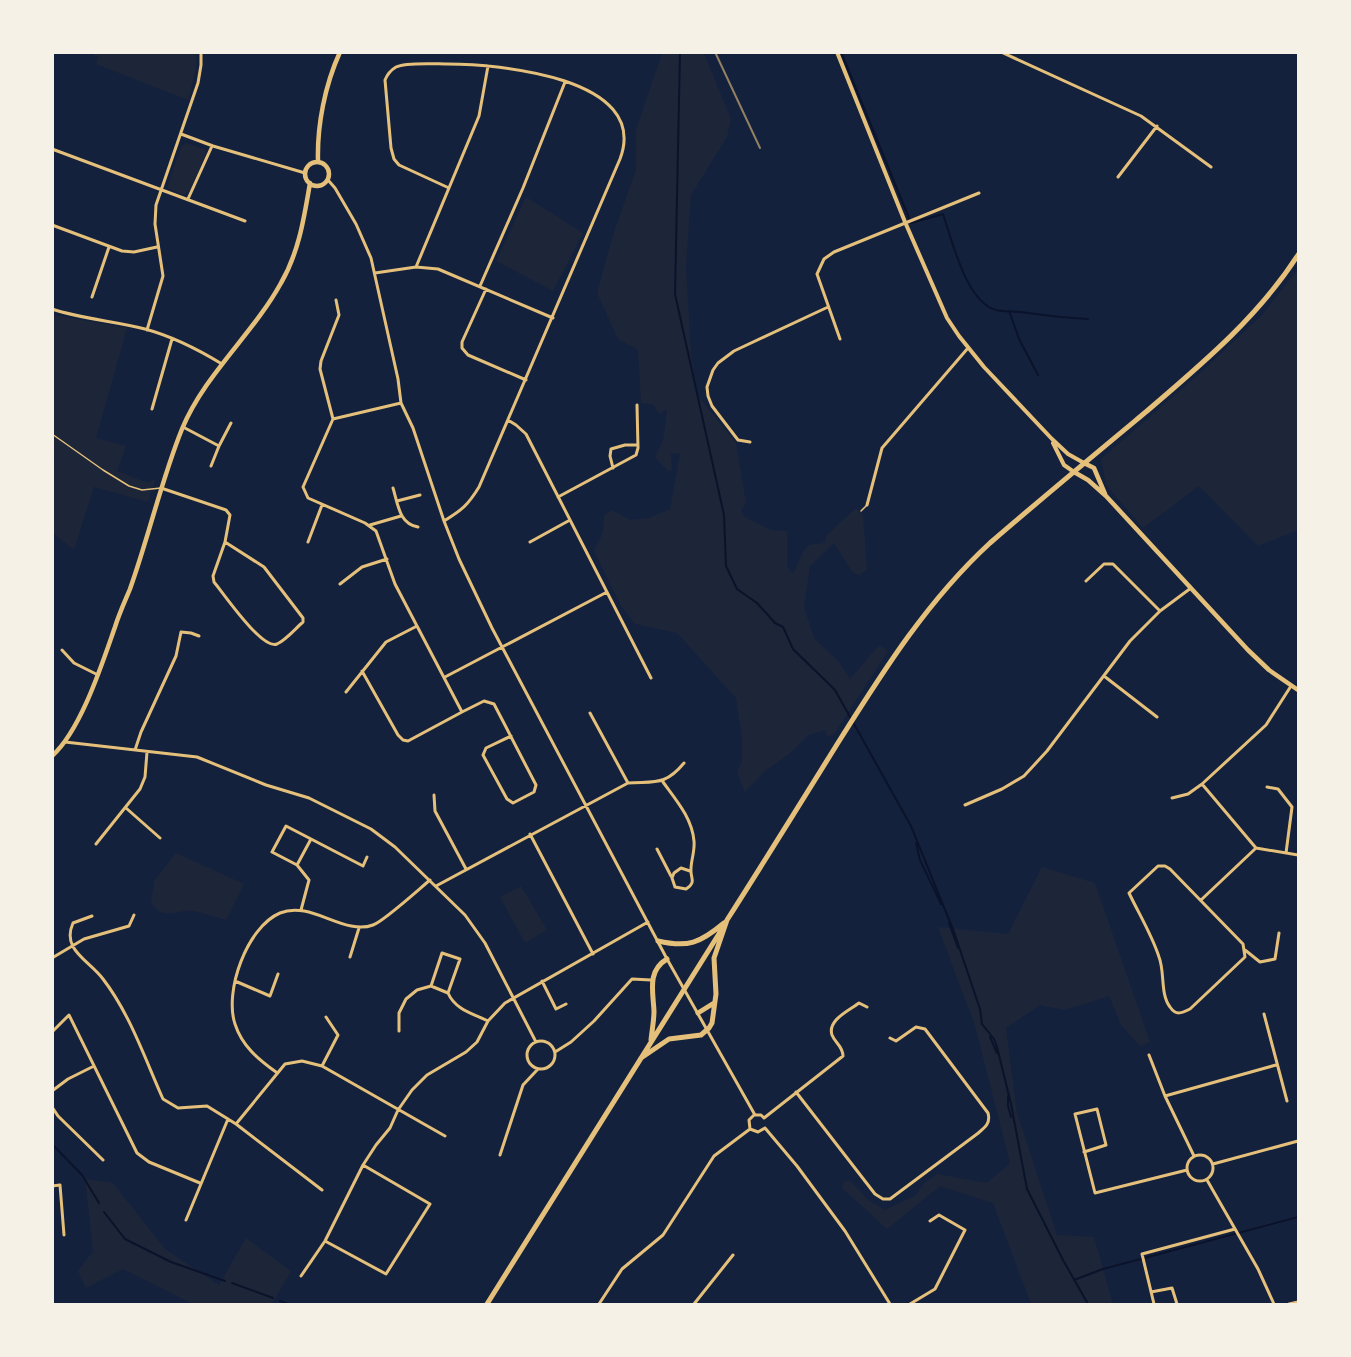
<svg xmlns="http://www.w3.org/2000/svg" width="1351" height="1357" font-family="Inter,sans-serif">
  <rect width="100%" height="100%" fill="#14213d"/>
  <path fill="#1d2539" d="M94,53H196V69L188,100L96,64L98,57L94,55Z
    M662,53H704L731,119L727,137L691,195L686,266L691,355L698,396L736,443L746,503L741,510L745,517L771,530L787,531V566L793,574L804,550L809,545L824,543L827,535L856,508L863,514L867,570L859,575L852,572L834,543L810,566L804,607L814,638L839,662L850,679L879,645L888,651L834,734L827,737L825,730L809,735L789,754L765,771L745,792L737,773L742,760V738L736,698L677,633L635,624L621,606L594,551L603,532L604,515L612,510L630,520L649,518L670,509L680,454L671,453L672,470L669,472L655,457L663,441L667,409L659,414L654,405L641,403L638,350L618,339L597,293L614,232L636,170V130Z
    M186,143L206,150L205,156L190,190L184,195L167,188L181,147Z
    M526,197L583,233L553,291L496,261Z
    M1298,269V530L1258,546L1199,486L1143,528L1106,485L1101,459L1199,374L1262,315Z
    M53,315L127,328L96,438L126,446L117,471L148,483L156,478L148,502L94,487L74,550L53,533L52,463L55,456L52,454Z
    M176,853L244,884L226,920C215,917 204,913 194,911C176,909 164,922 151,903L154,881Z
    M1042,867L1095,883L1150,1042L1140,1046L1121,1025L1109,996L1065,1010L1040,1005L1006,1028L1017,1113L1057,1235L1094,1237L1113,1304H1031L993,1203L940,1186L887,1229L842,1188L843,1182L850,1180L867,1199L885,1210L916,1195L924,1183L937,1174L987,1183L1010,1163L975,1026L938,927L1008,934Z
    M521,886L547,930L525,943L500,897Z
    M85,1179L113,1183L165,1249L219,1285L246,1238L291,1271L272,1304H193L123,1269L86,1288L78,1271L93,1251Z"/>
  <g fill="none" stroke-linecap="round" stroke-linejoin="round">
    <path stroke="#0b132b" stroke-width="2" d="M680,52L675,294L724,515L726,566L737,589L757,603L775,623L783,627L793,649L835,690L911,826L954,932L980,1009L982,1024L994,1039L997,1047L1011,1104L1027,1189L1063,1260L1088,1304
      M841,52L911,223L943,214C952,240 966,302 996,310C1006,312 1017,311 1028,313C1048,316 1068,318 1088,319
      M1009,311L1020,341L1038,375
      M916,843L920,860L941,904
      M949,923L958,948
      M990,1037L997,1053
      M1008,1096V1106L1011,1117
      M52,1144L82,1175L99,1203
      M104,1212L125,1239L171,1262L225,1281
      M1074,1280L1103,1269L1298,1217
      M232,1283L273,1298
      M280,1301L288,1304"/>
    <path stroke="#e5c07b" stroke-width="1.5" d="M52,434L103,470L129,486L142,490L161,488
      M861,511L867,505"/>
    <path stroke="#e5c07b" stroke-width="3" d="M1001,52L1141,116L1211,167
      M181,134L213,146L305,173
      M52,149L245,221
      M1118,177L1157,126
      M328,180L335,188L356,224L371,258L398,379L401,403L413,428L444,521L459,559L492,628L667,959L755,1115
      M188,199L212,146
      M52,225L122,251L134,252L157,247
      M416,267L479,116L488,66
      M375,273L416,267L438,269L553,318
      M480,286L523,188L565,82
      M486,289L462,342V348L468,355L526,380
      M92,297L109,247
      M52,309C82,319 114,321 145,329C171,336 199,350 222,364
      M147,330L163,276L155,224L156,205L198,83L201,65V52
      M840,339L817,274L824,259L834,252L979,193
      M152,409L172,339
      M333,419L303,487L308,498L365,523L376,531L395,584L462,712L484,701L494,704L536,785L534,792L513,803L507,799L483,755L486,748L511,736
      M333,419L320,369L321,361L339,315L336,300
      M333,419L401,403
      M508,420L516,425L526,434L651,678
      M183,427L219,446L231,423
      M750,442L738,440L712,406L708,396L707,387L713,370L718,363L734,351L828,307
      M211,466L219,446
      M613,468L610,456L611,449L625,445H638
      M161,488L226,510L230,515L225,542L213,576L214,582C224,594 262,650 277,644C286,640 295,629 303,622V618L264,567L225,542
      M393,488C398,504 399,524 418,527
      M558,497L636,455L638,448L637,405
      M397,501L420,495
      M867,505L882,448L968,348
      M444,521C462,510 468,505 479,487L620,159C651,77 497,64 447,64C435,64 406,62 396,67C391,70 387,75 385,80L391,148L394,159L399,165L449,188
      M370,525L401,516
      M308,542L322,505
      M530,542L570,520
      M1086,581L1104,564H1113L1160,611
      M340,584L362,567L387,559
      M62,650L74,663L98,675
      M362,671L398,735L403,740L408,741L462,712
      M1104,676L1157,717
      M445,677L607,592
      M346,692L386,642L417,626
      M590,713L628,783
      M65,742L197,757L266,785L309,798L371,829L395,847L465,915L485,943L536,1042
      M135,750L141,732L176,656L181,632L191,633L199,636
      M663,782C676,800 692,818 694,841C695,851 691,860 691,869C690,878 697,882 686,889L675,887L672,878L674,873L681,868L690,871
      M1202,784L1256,848L1298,855
      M1267,787L1278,789L1292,807L1286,853
      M434,795L435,811L466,869
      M1172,798L1188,794L1202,784L1266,725L1291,686
      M965,805L1002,789L1024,776L1047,751L1130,641L1160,611L1191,588
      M126,808L160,838
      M530,834L593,954
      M96,844L140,789L145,777L147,752
      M657,849L671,876
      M297,865L311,839
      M1158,866H1165L1170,869L1243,944L1245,957L1190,1009C1182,1013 1176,1016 1170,1007C1160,994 1165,972 1159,957C1152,935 1139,914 1129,893Z
      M436,886L628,783C655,781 665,786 684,763
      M1201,900L1256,848
      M301,910L309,880L297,865L272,852L286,826L363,866L367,857
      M92,916L73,923C61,950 89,960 103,979C130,1014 145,1059 163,1099L178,1108L207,1106L236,1124L322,1190
      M1245,950L1260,962L1275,959L1279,933
      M350,957L359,928
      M52,958L84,939L129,926L134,915
      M235,981L270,996L278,974
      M542,981L556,1009L566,1004
      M431,986L442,953L460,959L448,993
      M1264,1014L1287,1101
      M399,1031V1013L406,999L417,990L431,986L448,993C455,1009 471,1013 488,1021
      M52,1032L69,1015L137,1153L149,1162L200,1183
      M527 1055a14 14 0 1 1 28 0a14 14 0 1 1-28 0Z
      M555,1052L571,1042L594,1021L632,979L651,980
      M1149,1055L1165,1096L1194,1156
      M322,1066L338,1035L326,1017
      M276,1072C258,1059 242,1046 235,1024C224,991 247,927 280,913C311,900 344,936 373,925C384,921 418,890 430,880
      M52,1091L68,1079L94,1066
      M796,1092L875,1194L883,1199H890L977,1134C984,1128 991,1124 988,1113L925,1029L916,1027L896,1041L890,1038
      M1165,1096L1276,1065
      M52,1107L58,1116L103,1160
      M754,1115L749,1120L750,1129L758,1132L765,1128
      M755,1115H761L764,1118
      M764,1118L843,1056C843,1046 835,1043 832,1035C827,1020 850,1010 859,1003L867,1007
      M236,1124L285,1064L302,1061L322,1066L445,1136
      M765,1128L797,1166L845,1231L890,1304
      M1084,1152L1106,1145L1097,1109L1075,1114L1095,1193L1187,1170
      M1187 1168a13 13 0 1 1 26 0a13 13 0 1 1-26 0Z
      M500,1155L523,1085L538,1069
      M1213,1164L1298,1141
      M1207,1180L1258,1269L1274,1304
      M52,1186L60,1185L64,1235
      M186,1220L228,1119
      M325,1241L386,1274L430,1204L363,1165
      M301,1276L325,1241L363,1165L376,1145L390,1128L398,1110L412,1090L427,1075L466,1052L477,1042L488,1021L505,1003L648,922
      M1151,1292L1172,1288L1177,1304
      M599,1304L622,1269L663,1235L714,1156L750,1129
      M694,1304L733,1255
      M910,1304L935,1289L965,1230L939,1215L930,1221
      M1154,1304L1142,1254L1235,1229
      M1289,1304L1298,1302"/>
    <path stroke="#e5c07b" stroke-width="4" d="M837,52L905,222L947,318L959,336L984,367L1052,439L1068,454L1084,463
      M1053,443L1064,465L1074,472"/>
    <path stroke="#e5c07b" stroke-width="4.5" d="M318,161C317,125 325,85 340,52
      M305 174a12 12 0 1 1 24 0a12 12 0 1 1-24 0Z
      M1084,463L1094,468L1105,494
      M1074,472L1088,480L1106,496L1248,650L1269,670L1298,690
      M52,756C81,730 102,664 115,627C119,614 125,601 130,589C149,536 161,481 182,429C205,374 253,334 281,283C299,252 304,218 310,183"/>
    <path stroke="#e5c07b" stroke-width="5" d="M658,941C688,948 700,943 724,923
      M698,1013L714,1003
      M651,1040C652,1030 654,1021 654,1011C653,991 647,971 667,959
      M641,1058L669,1039L701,1035L709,1028L712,1023L716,994L714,958L727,920C764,862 800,804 836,746C882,673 926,602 990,543C1042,498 1094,455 1147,411C1203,363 1258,317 1298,255
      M487,1304L722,929"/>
    <path stroke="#918062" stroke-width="2" d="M715,52L760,148"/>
  </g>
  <rect width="1351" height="1357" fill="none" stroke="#f6f1e7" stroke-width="108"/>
</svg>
